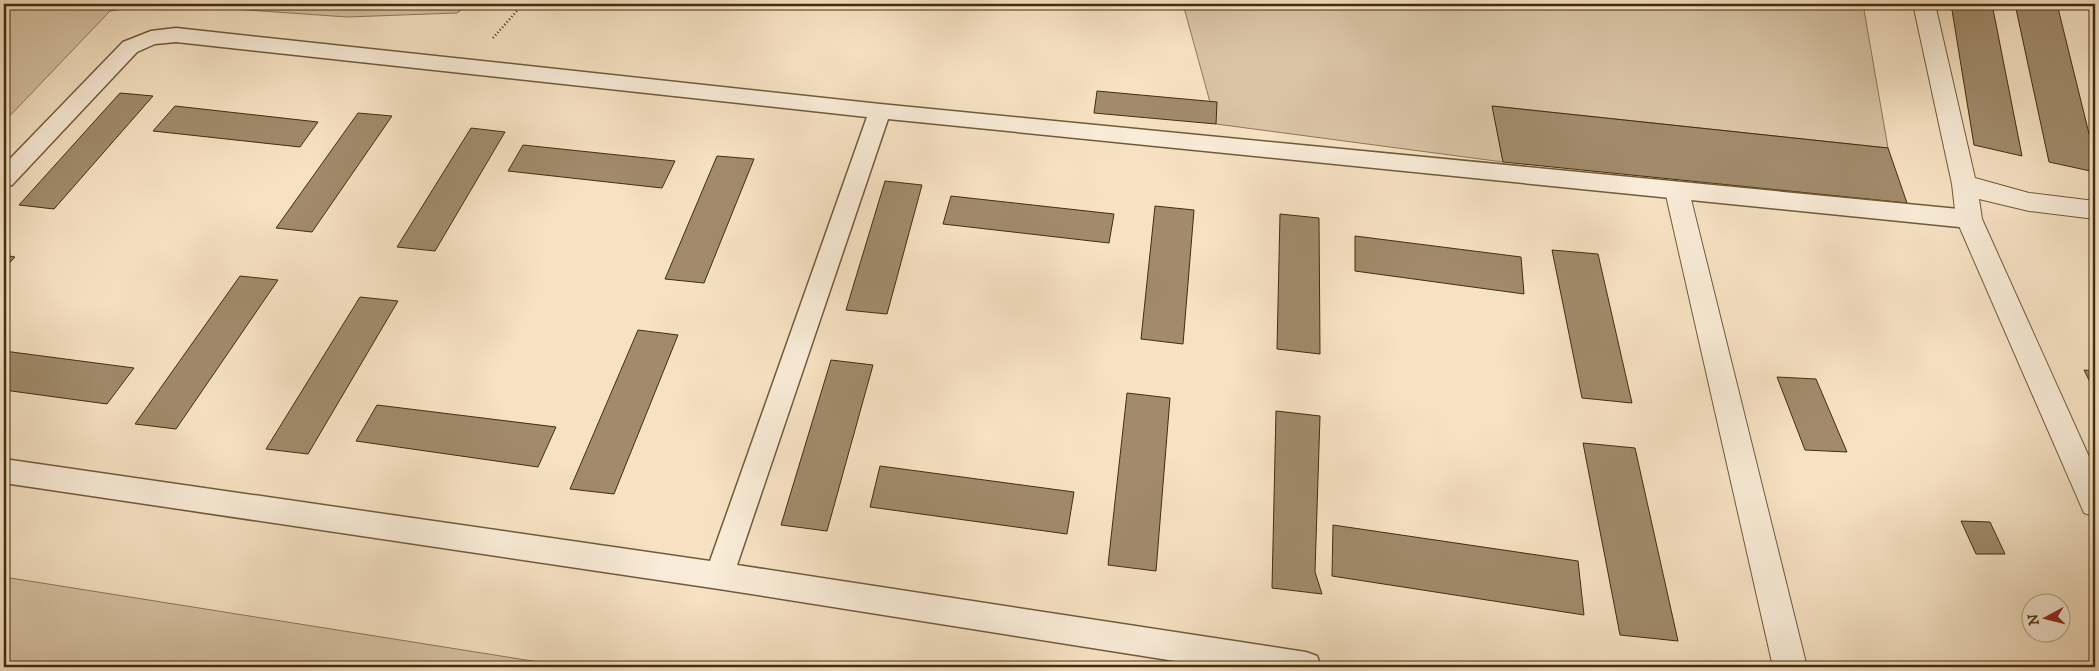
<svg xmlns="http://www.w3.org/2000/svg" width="2099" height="671" font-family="'IM FELL DW Pica',serif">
  <rect width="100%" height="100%" fill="#f6e2c3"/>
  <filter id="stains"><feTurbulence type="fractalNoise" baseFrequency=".004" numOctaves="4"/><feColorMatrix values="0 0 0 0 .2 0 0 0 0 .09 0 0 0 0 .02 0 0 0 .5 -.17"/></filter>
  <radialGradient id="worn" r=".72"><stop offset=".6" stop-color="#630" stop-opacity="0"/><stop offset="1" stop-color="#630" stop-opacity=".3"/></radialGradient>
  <path fill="#d8c3a4" stroke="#8e7858" d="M4,4H159L110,11L4,122Z
    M162,4H469L457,13L347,17Z
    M1183,4H1863L1888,148L1493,106L1503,162L1216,124Z
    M4,577L570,667H4Z"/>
  <path fill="#a18b6b" stroke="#452c0b" d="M1951,4H1992L2022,156L1974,145Z
    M2015,4H2057L2095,158V172L2049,162Z
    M1097,91L1217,102L1216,124L1094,113Z
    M120,93L153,96L54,209L19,205Z
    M175,106L318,122L300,147L153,131Z
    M1492,106L1888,148L1907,203L1503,162Z
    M358,113L392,116L312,232L276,228Z
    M471,128L505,132L435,251L397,247Z
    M523,145L675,161L662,188L508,171Z
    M717,156L754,159L704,283L665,279Z
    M885,181L922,185L887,314L846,310Z
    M951,196L1114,214L1109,243L943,224Z
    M1155,206L1194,210L1183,344L1141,339Z
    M1280,214L1319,218L1320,354L1277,349Z
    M1355,236L1521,257L1524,294L1355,271Z
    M1552,250L1598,254L1632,403L1582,398Z
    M4,255L15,257L4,269Z
    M240,276L278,280L176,429L135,424Z
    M360,297L398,301L308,454L266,449Z
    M638,330L678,335L614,494L570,489Z
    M4,351L134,368L107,404L4,390Z
    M831,360L873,365L827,531L781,525Z
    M2084,370L2095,371V392Z
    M1777,377L1816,379L1847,452L1805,450Z
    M1127,393L1170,398L1156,571L1108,565Z
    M377,405L556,427L538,467L356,441Z
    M1276,411L1320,416L1315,572L1322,594L1272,588Z
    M1583,443L1635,448L1678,641L1620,635Z
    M880,466L1074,492L1067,534L870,507Z
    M1961,521L1990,522L2005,554H1976Z
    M1333,525L1578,561L1584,615L1332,576Z"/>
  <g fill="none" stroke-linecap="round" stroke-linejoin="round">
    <g stroke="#715a39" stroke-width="3">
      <path id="lane" d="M176,28L880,104L1969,210L1977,213L1981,219L1977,225L1969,228L888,119L737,565L1306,652L1317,656L1321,667H1213L719,589L4,483V459L710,561L867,117L176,42L155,44L137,52L12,185L4,187V165L123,42L151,31Z"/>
    </g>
    <g stroke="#715a39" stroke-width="2">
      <path id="street" d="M1913,4H1935L1975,178L2029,193L2095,201V219L2029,211L1979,199L1982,219L2095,470V517L2084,513L1956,219L1952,184Z
        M1677,182L1686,185L1689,191L1807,667H1773L1665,191L1668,185Z"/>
    </g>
    <path stroke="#452c0b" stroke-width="2.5" stroke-dasharray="1 2.5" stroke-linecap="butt" d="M493,38L523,4"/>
    <use href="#lane" fill="#f9ecd8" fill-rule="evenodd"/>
    <use href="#street" fill="#f9ecd8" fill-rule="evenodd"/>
  </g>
  <rect width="2099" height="671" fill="none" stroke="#f6e2c3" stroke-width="20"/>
  <rect x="5" y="5" width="2089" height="661" fill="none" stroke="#452c0b" stroke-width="2.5"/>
  <rect x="10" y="10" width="2079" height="651" fill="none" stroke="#452c0b"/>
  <g transform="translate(2046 618) rotate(263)"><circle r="24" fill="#f9ecd8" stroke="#b19f86"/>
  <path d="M0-4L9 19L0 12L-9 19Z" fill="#8f2418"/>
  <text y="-8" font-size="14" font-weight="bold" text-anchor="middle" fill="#452c0b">N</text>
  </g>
  <rect width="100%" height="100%" filter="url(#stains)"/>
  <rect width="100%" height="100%" fill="url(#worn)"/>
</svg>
